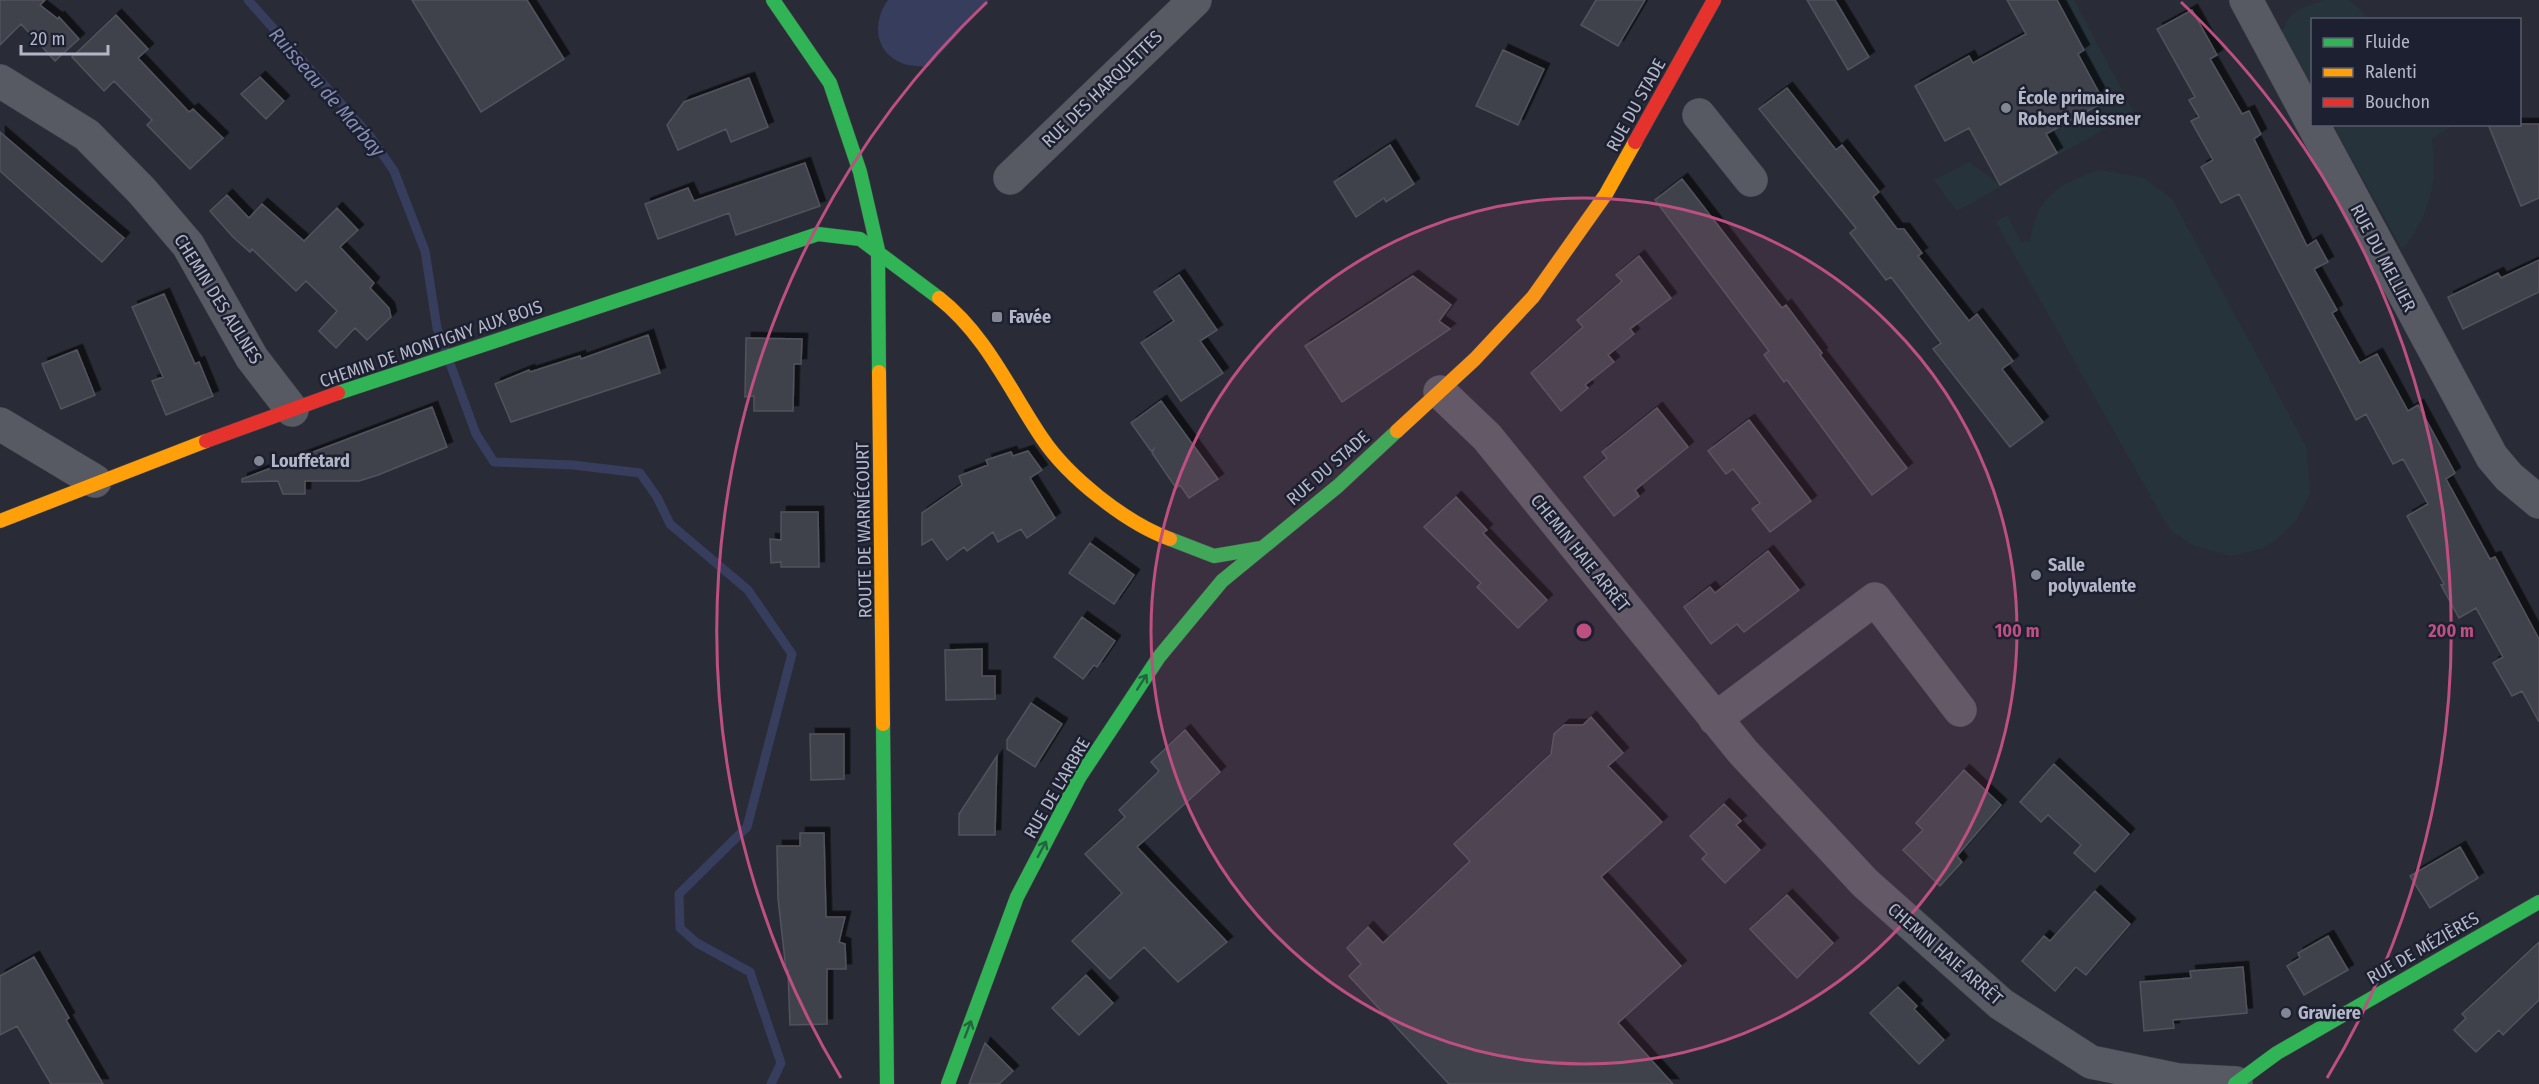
<svg xmlns="http://www.w3.org/2000/svg" width="2539" height="1084" font-family="'Fira Sans Condensed',sans-serif">
  <defs>
    <filter id="shadow"><feDropShadow dx="5.5" dy="-5.5" stdDeviation="0" flood-color="#0009"/></filter>
  </defs>
  <rect width="100%" height="100%" fill="#292c36"/>
  <path fill="#26333b" d="M2057,0H2074L2134,113L1957,211L1934,180L1969,162L2001,185L2056,154L2041,126L2078,54L2084,50Z
    M2325,0H2349L2362,11L2366,19L2312,20V88L2282,33C2289,9 2303,8 2325,0Z
    M2333,125H2449L2450,127L2432,138C2432,150 2436,164 2434,176C2431,202 2420,230 2402,249Z
    M2100,170L2144,178L2172,199L2306,446L2310,493L2296,521L2278,538L2263,548L2231,556L2195,546L2173,532L2164,520L1996,222L2007,215L2021,242L2030,241C2037,196 2059,183 2100,170Z"/>
  <path fill="#373d5d" d="M888,0H989L928,67C921,66 911,66 904,64C874,53 872,22 888,0Z"/>
  <g fill="none" stroke-linecap="round" stroke-linejoin="round">
    <path stroke="#373d5d" stroke-width="9" d="M248,0L370,136L394,171L425,251L437,328L476,434L494,462L573,465L640,473L657,497L670,524L748,590L792,654L747,827L679,894L680,928L697,943L750,972L781,1063L771,1084"/>
  </g>
  <path fill="#41424c" stroke="#51535d" stroke-width="1.5" filter="url(#shadow)" d="M0,0H45L40,5L58,19L59,17L79,39L55,61L21,24L0,45Z
    M412,0H527L564,59L481,112Z
    M1596,0H1645L1618,46L1581,25Z
    M1807,0H1835L1869,57L1848,70Z
    M2007,0H2057L2084,50L2078,54L2104,102L2046,134L2057,153L2000,185L1969,128L1945,141L1915,86L1969,56L1973,63L2026,34Z
    M2192,10L2217,55L2210,59L2242,114L2249,111L2261,134L2254,139L2307,246L2316,240L2328,262L2314,269L2337,310L2332,313L2360,363L2377,354L2408,411L2418,405L2455,473L2446,479L2490,559L2495,557L2539,639V722L2522,691L2512,696L2493,663L2503,657L2476,608L2459,618L2441,585L2444,584L2407,516L2428,504L2403,459L2393,464L2366,414L2356,420L2239,194L2221,203L2201,167L2213,160L2191,121L2199,117L2189,100L2195,97L2157,29Z
    M116,15L148,49L138,58L189,112L193,109L223,138L190,169L147,125L152,120L114,81L104,91L72,57Z
    M1503,50L1544,69L1518,125L1476,106Z
    M260,77L284,101L266,119L241,94Z
    M749,78L768,127L731,142L726,129L678,150L667,125L684,102Z
    M1787,88L1836,150L1842,145L1879,192L1873,197L1897,229H1904L1922,253L1918,256L1969,321L1977,314L2013,361L2002,369L2043,422L2010,447L1933,349L1941,343L1891,277L1886,280L1850,233L1856,228L1759,109Z
    M2488,124H2539V198L2521,206Z
    M0,132L124,238L102,262L0,171Z
    M1390,145L1414,184L1386,202L1384,198L1356,217L1334,182Z
    M805,163L820,206L736,235L729,213L658,239L645,204L688,188L694,201Z
    M1682,179L1782,308L1786,305L1822,353L1820,355L1907,468L1872,495L1787,380L1784,382L1764,355L1769,351L1655,200Z
    M227,195L249,218L262,204L304,241L337,208L358,230L340,247L374,283L370,288L389,308L391,317L367,340L355,328L336,348L319,331L337,311L306,281L296,291L252,249L250,252L233,237L210,211Z
    M1639,256L1671,298L1630,329L1634,334L1608,355L1614,362L1585,385L1588,388L1561,411L1531,373L1583,327L1577,320L1622,281L1616,275Z
    M2539,260V292L2463,329L2448,297L2498,273L2501,278Z
    M1179,275L1217,330L1200,341L1223,373L1181,401L1141,343L1174,321L1154,292Z
    M1413,276L1451,305L1439,321L1450,329L1342,402L1305,346Z
    M164,294L195,364L199,362L213,396L166,415L152,381L163,377L132,307Z
    M648,335L660,373L511,422L495,384L529,370L530,372L580,356L581,359Z
    M746,338L802,339L801,364H794L793,411H754V396L745,397Z
    M77,350L95,395L61,409L42,364Z
    M1161,401L1218,479L1189,498L1180,485L1176,488L1152,453L1154,449L1151,451L1131,423Z
    M432,407L447,447L378,475L359,481H305V494H283L278,481L242,482V479Z
    M1657,408L1688,447L1635,490L1639,496L1614,516L1584,477L1607,458L1602,452Z
    M1749,420L1811,501L1770,532L1752,509L1760,503L1733,469L1726,474L1708,451Z
    M1028,451L1042,470L1030,478L1055,518L1027,538L1021,529L998,542L993,532L967,551L964,547L947,560L932,539L922,545V513L962,485L959,476L988,465L986,460L1011,452L1013,456Z
    M1456,497L1487,530L1483,533L1547,600L1518,628L1477,587L1481,583L1424,527Z
    M781,512H818L819,567H781V562L771,563L770,539L781,540Z
    M1090,543L1134,575L1114,604L1069,573Z
    M1768,551L1799,590L1744,632L1737,624L1711,644L1684,607L1710,587L1715,593Z
    M1082,617L1115,641L1097,667L1094,665L1083,679L1054,657Z
    M982,649V676H995V699L946,700L945,650Z
    M1031,703L1062,724L1035,767L1007,749V740Z
    M1591,717L1623,753L1608,766L1662,822L1601,877L1681,966L1618,1023L1673,1084H1449L1349,976L1361,964L1347,948L1368,927L1383,943L1470,861L1454,844L1551,754L1554,734L1564,725H1583Z
    M1185,730L1220,772L1137,847L1227,942L1178,982L1144,947L1110,979L1072,941L1122,893L1085,854L1125,817L1119,810L1159,771L1151,762Z
    M810,734H844V779L811,780Z
    M997,756L995,835H959V814Z
    M2054,764L2129,834L2095,872L2074,853L2081,845L2048,815L2041,822L2020,802Z
    M1964,770L2001,805L1957,856L1962,862L1940,886L1903,850L1923,830L1916,823Z
    M1724,804L1741,821L1736,825L1760,850L1725,883L1702,859L1707,854L1690,836Z
    M800,833H824L826,917H845L839,942L845,944L846,969H827V1024L790,1025L788,970H786L778,898L777,846H800Z
    M2460,847L2478,878L2430,908L2410,876Z
    M2095,891L2130,924L2086,975L2076,967L2055,991L2022,961L2044,936L2050,941Z
    M1787,895L1833,943L1797,978L1750,929Z
    M2328,936L2348,970L2304,995L2287,966L2300,958L2298,953Z
    M2539,942V1000L2503,1035L2499,1030L2476,1052L2454,1030L2466,1018L2462,1014Z
    M34,957L69,1018L66,1020L103,1084H51L17,1026L0,1035V976Z
    M2243,967L2247,1013L2173,1020L2174,1028L2144,1031L2140,982L2191,978L2190,971Z
    M1086,975L1113,1003L1079,1035L1052,1008Z
    M1898,987L1917,1006L1914,1009L1944,1040L1919,1064L1870,1013Z
    M985,1043L1013,1071L999,1084H969Z"/>
  <g fill="none" stroke-linecap="round" stroke-linejoin="round">
    <g stroke="#45474f" stroke-width="34">
      <path id="street" d="M2246,0L2492,457L2509,477L2539,502
        M0,81L87,135L142,191L188,245L252,358L292,410
        M1699,115L1751,180
        M1010,178L1195,0
        M1440,392L1487,437L1743,752L1865,883L2001,1004L2091,1062L2178,1080L2236,1083
        M0,424L95,481
        M1715,719L1875,599L1960,710"/>
    </g>
    <g stroke="#45474f" stroke-width="15">
      <path id="fast" d="M773,0L830,83L860,172L878,250L879,372
        M338,393L818,234L860,239L939,298
        M1170,539L1214,556L1261,548
        M883,724L887,1084
        M948,1084L1017,897L1079,778L1159,657L1222,581L1338,486L1397,431
        M2235,1084L2277,1053L2539,902"/>
    </g>
    <g stroke="#45474f" stroke-width="15">
      <path id="slow" d="M939,298C986,335 1009,389 1042,438C1068,477 1126,523 1170,539
        M879,372L883,724
        M1397,431L1475,359L1533,297L1606,194L1635,142
        M0,521L206,441"/>
    </g>
    <g stroke="#45474f" stroke-width="15">
      <path id="jam" d="M1635,142L1714,0
        M206,441L338,393"/>
    </g>
    <use href="#street" stroke="#585a63" stroke-width="33"/>
    <use href="#fast" stroke="#30b455" stroke-width="14"/>
    <use href="#slow" stroke="#ff9f0a" stroke-width="14"/>
    <use href="#jam" stroke="#e5322d" stroke-width="14"/>
  </g>
  <defs><path id="oneway-shaft" d="M-6 0H5M1.5-3L5.5 0L1.5 3" fill="none" stroke-width="1.6" stroke-linecap="round" stroke-linejoin="round" transform="scale(1.5)"/></defs>
  <g stroke="#256341">
    <use href="#oneway-shaft" transform="translate(1142 682) rotate(-57)"/>
    <use href="#oneway-shaft" transform="translate(1042 849) rotate(-62)"/>
    <use href="#oneway-shaft" transform="translate(968 1029) rotate(-69)"/>
  </g>
  <circle cx="1584" cy="631" r="433" fill="#bd4f81" fill-opacity=".12"/>
  <g fill="none" stroke="#bd4f81" stroke-width="3">
    <circle cx="1584" cy="631" r="433"/>
    <path d="M841 1078A867 867 0 0 1 987 2M2181 2A867 867 0 0 1 2327 1078"/>
  </g>
  <g fill="#838694" stroke="#1c2030" stroke-width="2">
    <circle cx="2006" cy="108" r="6"/>
    <rect x="991" y="311" width="12" height="12" rx="3"/>
    <circle cx="259" cy="461" r="6"/>
    <circle cx="2036" cy="575" r="6"/>
    <circle cx="2286" cy="1013" r="6"/>
  </g>
  <g text-anchor="middle" dominant-baseline="central" stroke-width="5" stroke-linejoin="round" paint-order="stroke">
    <g font-size="18" fill="#b3b6c7" stroke="#1c2030">
      <text transform="translate(1102 89) rotate(-44)">RUE DES HARQUETTES</text>
      <text transform="translate(1636 105) rotate(-61)">RUE DU STADE</text>
      <text transform="translate(2383 258) rotate(62)">RUE DU MELLIER</text>
      <text transform="translate(218 299) rotate(58)">CHEMIN DES AULNES</text>
      <text transform="translate(431 344) rotate(-19)">CHEMIN DE MONTIGNY AUX BOIS</text>
      <text transform="translate(1328 468) rotate(-41)">RUE DU STADE</text>
      <text transform="translate(864 530) rotate(-91)">ROUTE DE WARNÉCOURT</text>
      <text transform="translate(1580 553) rotate(51)">CHEMIN HAIE ARRÊT</text>
      <text transform="translate(1057 788) rotate(-60)">RUE DE L'ARBRE</text>
      <text transform="translate(2423 948) rotate(-30)">RUE DE MÉZIÈRES</text>
      <text transform="translate(1945 954) rotate(41)">CHEMIN HAIE ARRÊT</text>
    </g>
    <g font-size="18" font-weight="bold" fill="#b3b6c7" stroke="#1c2030" text-anchor="start">
      <text x="2018" y="98">École primaire<tspan x="2018" dy="21">Robert Meissner</tspan></text>
      <text x="1009" y="317">Favée</text>
      <text x="271" y="461">Louffetard</text>
      <text x="2048" y="565">Salle<tspan x="2048" dy="21">polyvalente</tspan></text>
      <text x="2298" y="1013">Graviere</text>
    </g>
    <g font-size="20" font-style="italic" fill="#838bb2" stroke="#1c2030">
      <text transform="translate(327 92) rotate(49)">Ruisseau de Marbay</text>
    </g>
  </g>
  <circle cx="1584" cy="631" r="9" fill="#bd4f81" stroke="#1c2030" stroke-width="3"/>
  <g font-size="18" text-anchor="middle" font-weight="bold" fill="#bd4f81" stroke="#1c2030" stroke-width="5" stroke-linejoin="round" paint-order="stroke">
    <text x="2017" y="637">100 m</text>
    <text x="2451" y="637">200 m</text>
  </g>
  <rect x="2311" y="18" width="210" height="108" fill="#1c2030" stroke="#585c6c" stroke-width="1.5"/>
  <rect x="2323" y="38" width="30" height="9" fill="#30b455" stroke="#585c6c" stroke-width="1.5"/>
  <text x="2365" y="48" font-size="18" fill="#b3b6c7">Fluide</text>
  <rect x="2323" y="68" width="30" height="9" fill="#ff9f0a" stroke="#585c6c" stroke-width="1.5"/>
  <text x="2365" y="78" font-size="18" fill="#b3b6c7">Ralenti</text>
  <rect x="2323" y="98" width="30" height="9" fill="#e5322d" stroke="#585c6c" stroke-width="1.5"/>
  <text x="2365" y="108" font-size="18" fill="#b3b6c7">Bouchon</text>
  <path d="M21 45v9h87v-9" fill="none" stroke="#b3b6c7" stroke-width="3"/>
  <text x="30" y="45" font-size="18" fill="#b3b6c7" stroke="#1c2030" stroke-width="4.5" paint-order="stroke">20 m</text>
</svg>
